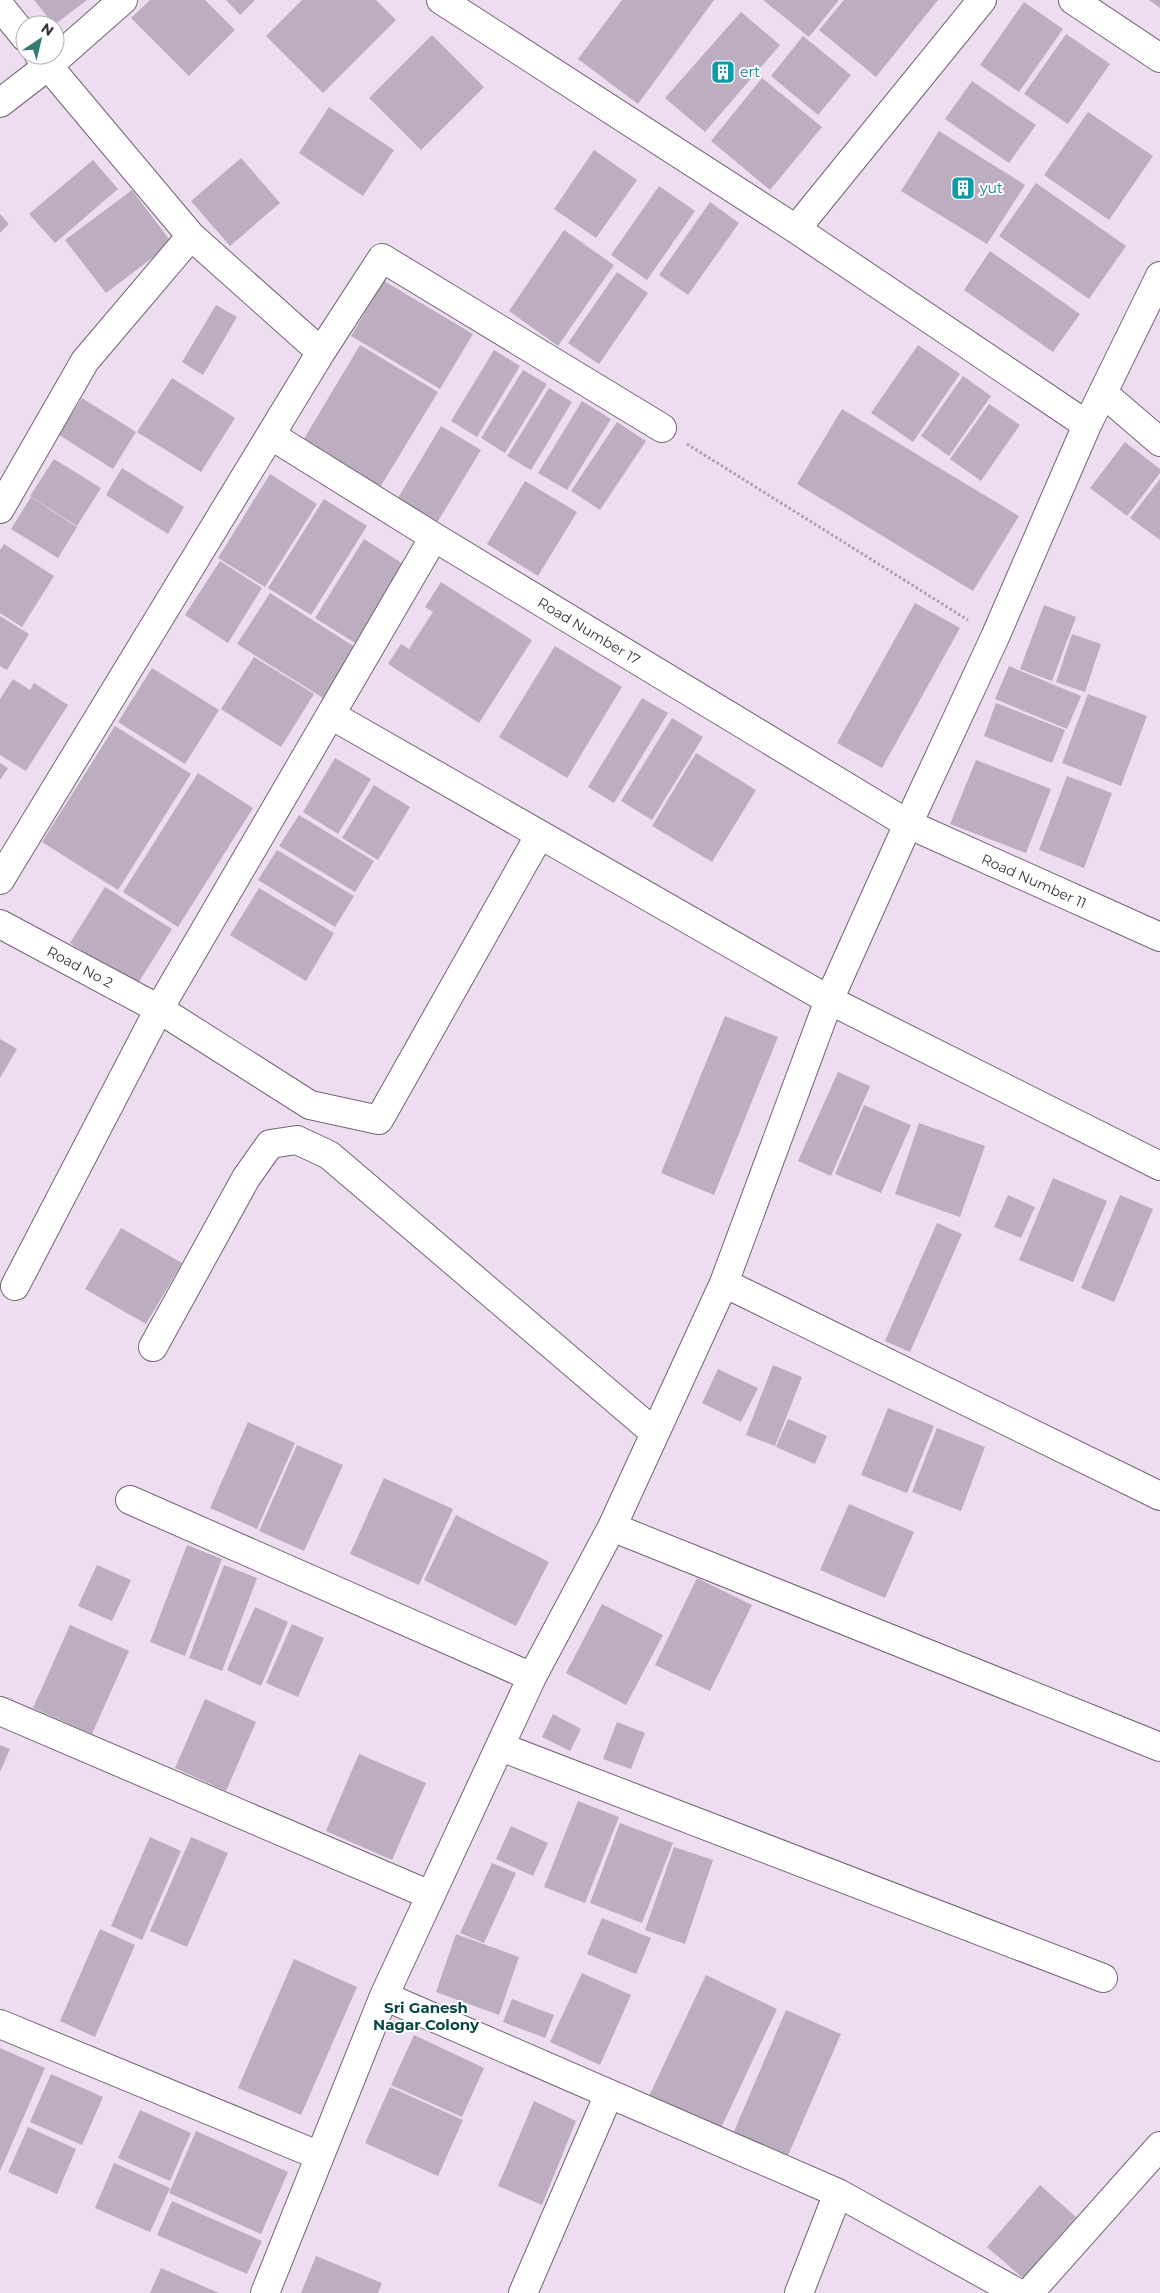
<svg xmlns="http://www.w3.org/2000/svg" width="1160" height="2293" font-family="Montserrat,sans-serif">
  <rect width="100%" height="100%" fill="#eeddf1"/>
  <path fill="#bdadc0" d="M34,0H87L54,25Z
    M150,0H205L235,30L189,76L131,18Z
    M226,0H255L240,15Z
    M302,0H376L396,20L323,93L266,36Z
    M622,0H714L638,104L578,59Z
    M763,0H839L809,37Z
    M844,0H938L876,77L819,30Z
    M1149,0H1160V8Z
    M1024,2L1063,29L1019,92L980,65Z
    M741,12L780,45L705,132L665,98Z
    M1066,34L1110,64L1068,124L1024,94Z
    M432,35L484,87L421,150L369,98Z
    M803,36L851,75L818,115L771,76Z
    M762,78L822,127L770,190L711,141Z
    M972,81L1036,125L1009,163L945,119Z
    M329,107L394,150L363,196L299,153Z
    M1088,112L1153,156L1109,220L1044,175Z
    M939,131L1025,185L987,244L901,191Z
    M594,150L637,180L596,238L554,209Z
    M241,158L280,203L230,246L191,201Z
    M93,160L118,189L55,243L29,214Z
    M1036,183L1126,246L1089,299L999,236Z
    M659,186L695,211L647,280L611,255Z
    M132,190L172,243L106,293L65,240Z
    M710,202L739,223L688,295L659,275Z
    M0,214L9,224L0,233Z
    M564,230L614,265L558,346L509,311Z
    M990,251L1080,314L1053,352L964,290Z
    M617,272L648,293L599,364L568,343Z
    M384,281L473,334L440,389L351,336Z
    M216,305L237,317L203,375L182,362Z
    M360,345L438,392L379,489L302,442Z
    M918,345L960,374L913,442L871,413Z
    M494,350L520,366L477,437L451,421Z
    M523,370L547,384L505,453L481,438Z
    M963,376L991,396L949,456L921,436Z
    M172,378L235,418L201,472L137,432Z
    M549,388L572,402L531,470L507,456Z
    M82,398L136,432L113,469L59,435Z
    M582,401L611,419L567,490L538,473Z
    M989,404L1020,425L981,481L950,459Z
    M842,409L1019,516L973,591L797,484Z
    M617,422L646,441L600,510L571,491Z
    M441,426L481,450L435,526L395,503Z
    M1125,442L1160,469V473L1127,516L1090,488Z
    M54,459L101,488L77,526L30,496Z
    M122,468L184,507L168,534L106,495Z
    M270,474L317,504L265,587L218,558Z
    M1160,479V540L1130,518Z
    M525,481L577,512L538,576L487,544Z
    M31,497L77,527L58,558L11,529Z
    M324,499L367,526L311,615L268,588Z
    M364,539L405,565L355,643L315,618Z
    M4,544L54,576L22,627L0,613V550Z
    M220,561L262,588L228,643L185,615Z
    M441,582L532,640L479,723L388,664L401,644L409,649L433,612L425,607Z
    M270,593L355,647L323,698L237,644Z
    M915,603L960,628L882,768L837,743Z
    M1044,605L1076,617L1052,681L1020,669Z
    M0,616L29,634L7,670L0,666Z
    M1072,634L1101,644L1085,692L1056,682Z
    M555,646L622,687L567,778L499,737Z
    M254,657L314,694L281,747L221,709Z
    M1009,666L1081,696L1067,729L995,699Z
    M152,668L219,710L185,764L118,722Z
    M13,679L30,690L34,683L68,705L26,771L0,755V699Z
    M1088,694L1147,716L1121,786L1062,763Z
    M642,698L668,713L614,803L588,787Z
    M996,703L1065,730L1052,763L984,736Z
    M672,718L703,737L652,820L621,801Z
    M115,726L191,774L118,890L42,842Z
    M696,753L756,790L712,862L652,826Z
    M335,758L371,779L338,834L303,812Z
    M976,760L1051,789L1026,853L950,824Z
    M0,763L8,768L0,780Z
    M198,773L253,808L178,927L123,892Z
    M1067,776L1112,793L1084,868L1039,850Z
    M374,785L410,807L378,860L342,838Z
    M299,815L374,861L355,892L279,846Z
    M277,850L354,896L335,927L258,880Z
    M105,887L172,929L137,985L70,943Z
    M259,888L334,933L306,981L230,935Z
    M725,1016L778,1037L714,1195L661,1173Z
    M0,1039L17,1049L0,1078Z
    M838,1072L870,1086L831,1176L798,1161Z
    M864,1105L911,1125L881,1193L835,1174Z
    M919,1123L985,1146L960,1217L895,1194Z
    M1053,1178L1107,1201L1073,1282L1019,1260Z
    M1008,1195L1035,1207L1021,1238L994,1227Z
    M1120,1195L1153,1209L1114,1302L1081,1288Z
    M937,1223L962,1234L910,1352L885,1341Z
    M121,1228L182,1263L146,1324L85,1289Z
    M773,1365L802,1377L775,1446L746,1435Z
    M718,1369L758,1388L741,1422L702,1403Z
    M888,1408L934,1426L907,1493L861,1475Z
    M788,1419L827,1436L815,1464L776,1447Z
    M248,1422L295,1443L257,1529L210,1508Z
    M937,1428L985,1447L961,1511L912,1492Z
    M297,1445L343,1465L304,1551L259,1531Z
    M384,1478L453,1509L419,1585L350,1554Z
    M849,1504L914,1532L885,1598L820,1570Z
    M456,1515L549,1562L516,1626L424,1580Z
    M187,1545L222,1559L185,1656L150,1642Z
    M97,1565L131,1580L112,1621L78,1606Z
    M224,1565L257,1578L222,1671L189,1658Z
    M697,1578L752,1605L710,1691L655,1665Z
    M602,1604L663,1635L626,1705L566,1673Z
    M255,1607L288,1622L261,1686L227,1670Z
    M292,1624L324,1638L298,1697L266,1683Z
    M70,1625L129,1651L92,1734L33,1708Z
    M205,1699L256,1722L226,1791L175,1768Z
    M553,1714L581,1729L570,1751L542,1737Z
    M617,1722L645,1733L631,1769L603,1759Z
    M0,1745L10,1749L0,1772Z
    M359,1754L426,1783L392,1860L326,1831Z
    M578,1801L619,1817L585,1903L544,1887Z
    M620,1823L673,1843L642,1923L590,1903Z
    M511,1826L548,1843L533,1876L496,1859Z
    M150,1837L181,1851L142,1940L111,1926Z
    M191,1837L228,1853L187,1947L150,1931Z
    M674,1847L713,1860L685,1944L645,1930Z
    M492,1863L516,1873L484,1943L460,1933Z
    M602,1918L651,1938L636,1974L587,1954Z
    M100,1929L135,1945L95,2037L60,2021Z
    M456,1934L519,1957L499,2015L436,1992Z
    M294,1959L357,1987L301,2115L238,2088Z
    M582,1973L631,1995L600,2065L550,2042Z
    M706,1975L777,2009L720,2130L649,2096Z
    M512,1999L554,2015L545,2038L503,2022Z
    M786,2010L841,2034L786,2160L732,2136Z
    M414,2035L484,2068L462,2117L391,2085Z
    M0,2048L45,2068L0,2171Z
    M51,2074L103,2097L82,2145L30,2122Z
    M390,2087L463,2120L438,2176L365,2143Z
    M534,2101L576,2121L542,2205L498,2186Z
    M140,2110L191,2133L170,2181L118,2158Z
    M28,2127L76,2149L57,2194L8,2172Z
    M196,2131L288,2172L261,2234L169,2193Z
    M114,2163L170,2188L150,2232L95,2208Z
    M1040,2185L1076,2217L1023,2278L987,2247Z
    M172,2201L262,2241L247,2274L157,2235Z
    M316,2256L382,2283L378,2293H301Z
    M161,2268L219,2293H150Z"/>
  <g fill="none" stroke-linecap="round" stroke-linejoin="round">
    <g stroke="#736476" stroke-width="30">
      <path id="minor" d="M441,0L796,229L1087,425
        M1073,0L1160,58
        M0,6L25,37
        M39,55L191,236L321,352
        M0,103L48,66L123,0
        M796,229L982,0
        M1103,393L1160,442
        M272,436L434,537L908,824L1160,937
        M0,509L85,361L191,236
        M331,715L829,1000L1160,1166
        M0,880L321,352L382,258L662,428
        M0,924L159,1009L310,1105L379,1120L539,836
        M724,1283L1160,1496
        M15,1286L159,1009L434,537
        M153,1347L246,1178L270,1144L297,1140L329,1155L655,1433
        M130,1500L532,1677
        M612,1527L1160,1747
        M0,1711L430,1895
        M501,1747L1103,1978
        M384,1996L838,2193L1018,2293
        M0,2024L320,2156
        M265,2293L384,1996L532,1677L612,1527L724,1283L829,1000L908,824L995,637L1087,425L1160,276
        M523,2293L609,2094
        M799,2293L838,2193
        M1029,2293L1160,2146"/>
    </g>
    <path stroke="#ab9eae" stroke-width="3" stroke-dasharray="2.5 2.5" stroke-linecap="butt" d="M687,444L968,620"/>
    <use href="#minor" stroke="#fff" stroke-width="28"/>
  </g>
  <defs>
    <g id="building-square" transform="scale(1.25)"><rect x="-9" y="-9" width="18" height="18" rx="4" fill="#0f9aa8" stroke="#fff"/><path d="M-4-6H4V6H1V3H-1V6H-4ZM-2.5-4.3h1.7v1.8h-1.7ZM.8-4.3h1.7v1.8H.8ZM-2.5-1h1.7V.8h-1.7ZM.8-1h1.7V.8H.8Z" fill="#fff"/></g>
  </defs>
  <g fill-rule="evenodd">
    <use href="#building-square" x="723" y="72"/>
    <use href="#building-square" x="963" y="188"/>
  </g>
  <g text-anchor="middle" dominant-baseline="central" stroke-width="4" stroke-linejoin="round" paint-order="stroke">
    <g font-size="14" fill="#0d838f" stroke="#fff" text-anchor="start">
      <text x="740" y="72">ert</text>
      <text x="980" y="188">yut</text>
    </g>
    <g font-size="14" fill="#383139" stroke="#fff">
      <text transform="translate(589 631) rotate(31)">Road Number 17</text>
      <text transform="translate(1034 881) rotate(24)">Road Number 11</text>
      <text transform="translate(80 967) rotate(28)">Road No 2</text>
    </g>
    <g font-size="15" font-weight="bold" fill="#074742" stroke="#fff">
      <text x="426" y="2007">Sri Ganesh<tspan x="426" dy="17">Nagar Colony</tspan></text>
    </g>
  </g>
  <g transform="translate(40 40) rotate(35)"><circle r="24" fill="#ffffff" stroke="#afadb0"/>
  <path d="M0-4L9 19L0 12L-9 19Z" fill="#337a72"/>
  <text y="-8" font-size="14" font-weight="bold" text-anchor="middle" fill="#383139">N</text>
  </g>
</svg>
